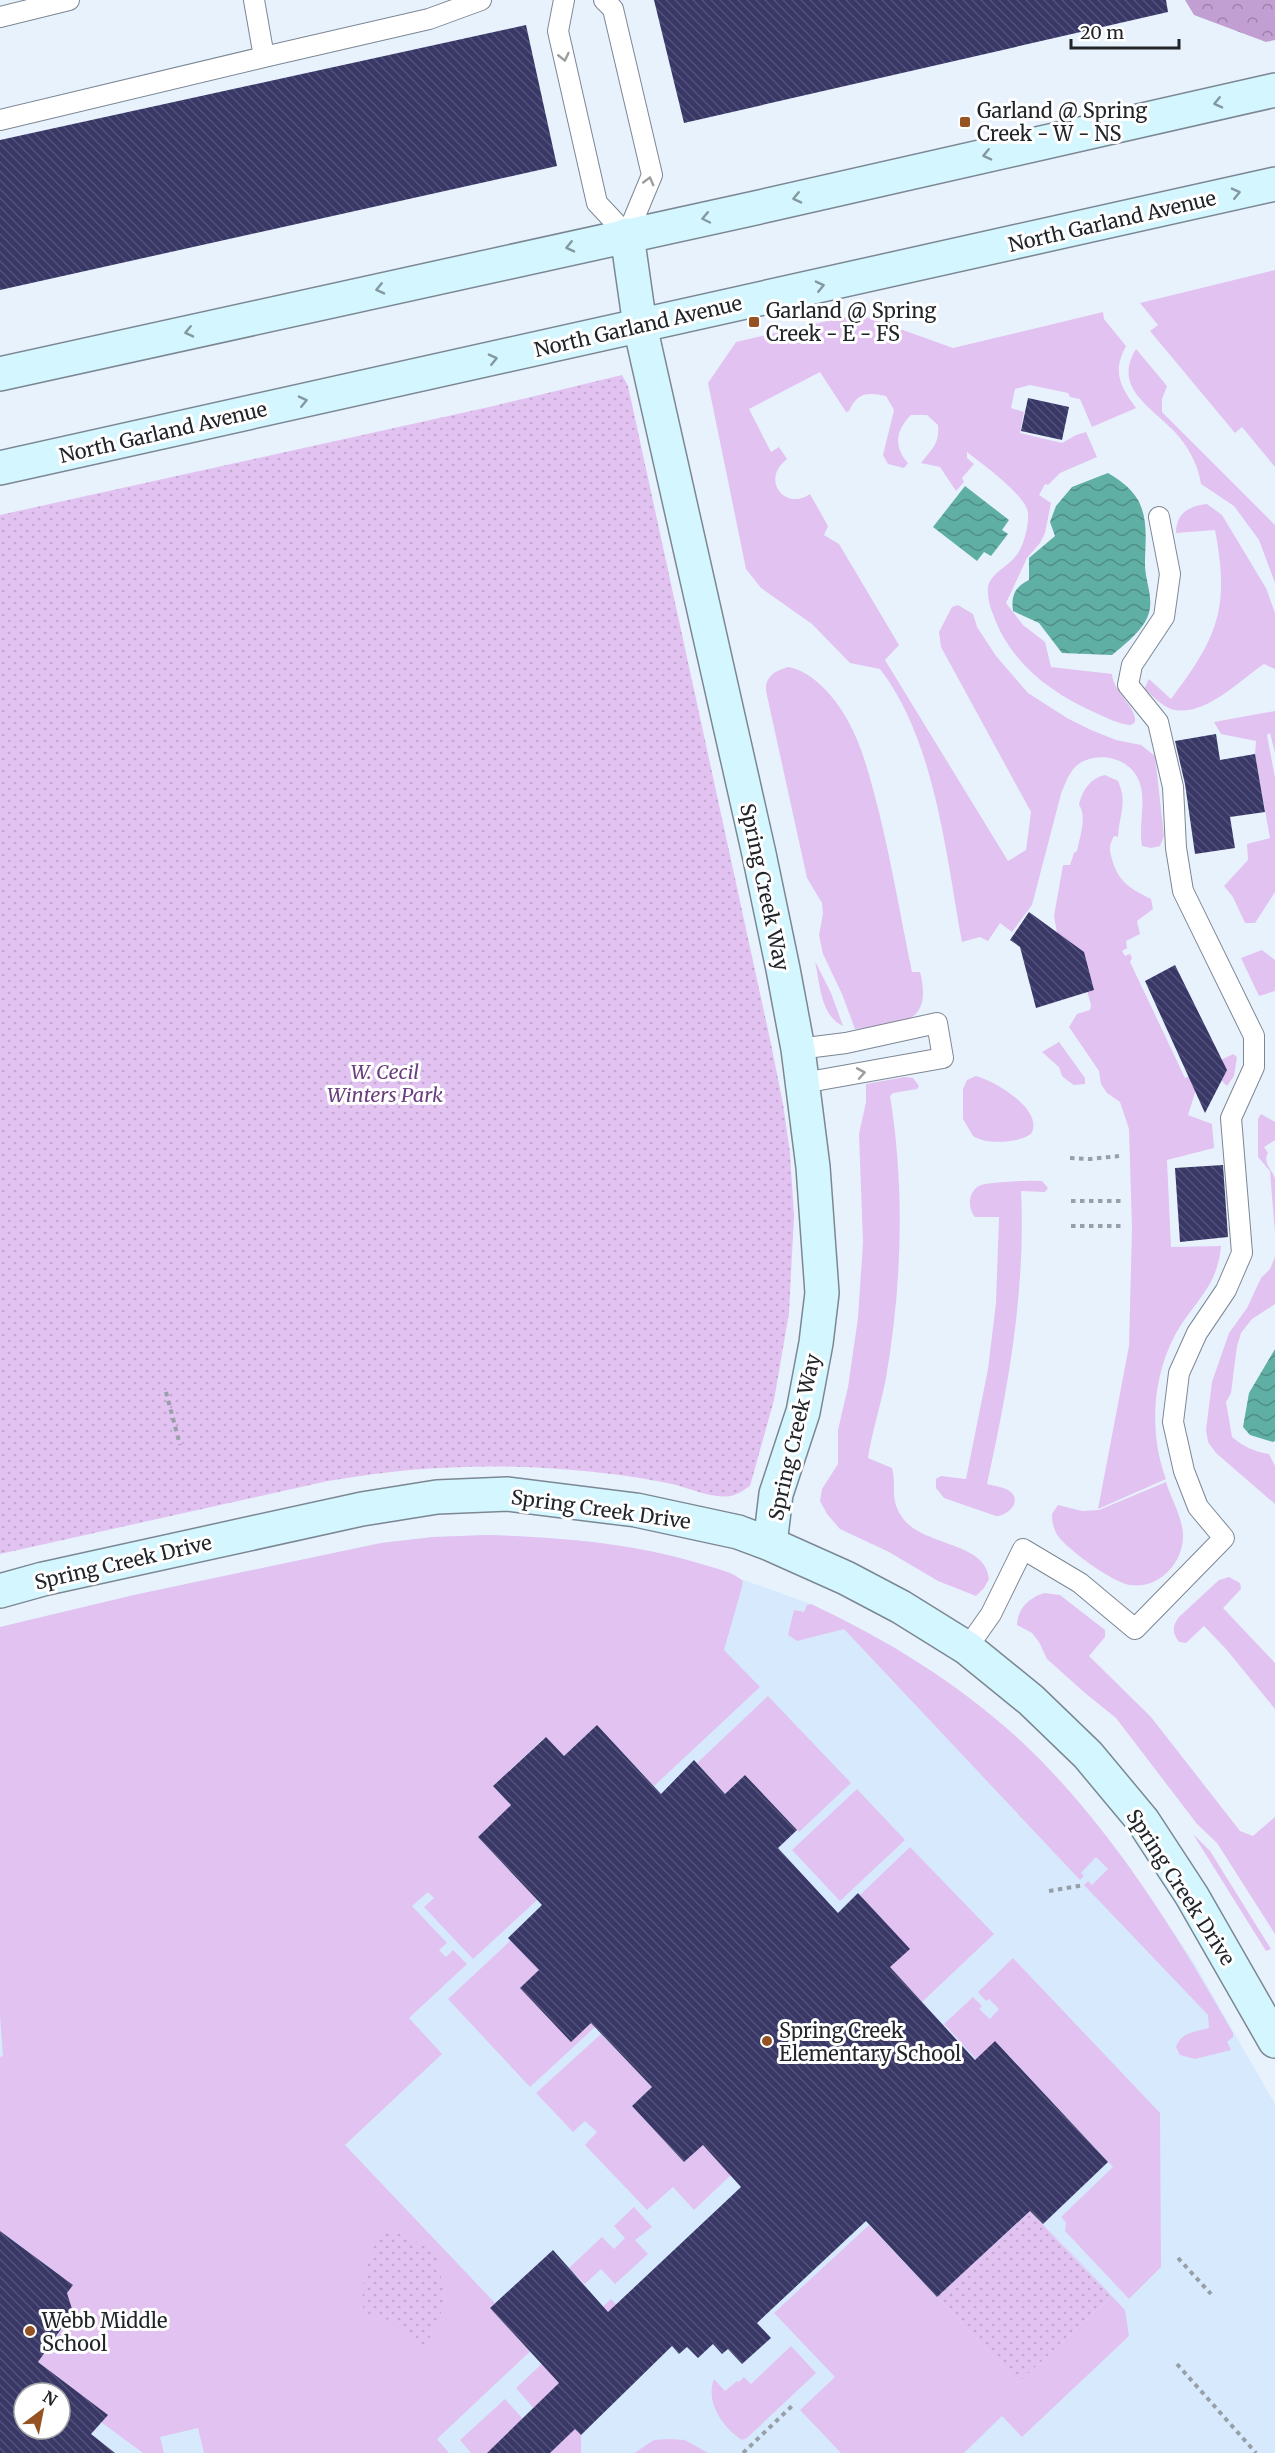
<svg xmlns="http://www.w3.org/2000/svg" width="1275" height="2453" font-family="Merriweather,serif">
  <defs>
    <pattern id="forest-crowns" width="20" height="18" patternUnits="userSpaceOnUse" patternTransform="scale(1.5)"><rect width="20" height="18" fill="#c29fd2"/><path d="M2 6a3 3 0 1 1 6 0M12 15a3 3 0 1 1 6 0" fill="none" stroke="#9d81ab"/></pattern>
    <pattern id="park-dots" width="8" height="8" patternUnits="userSpaceOnUse" patternTransform="scale(1.5)"><rect width="8" height="8" fill="#e2c2f1"/><path d="M2 2h.1M6 6h.1" fill="none" stroke="#c2a7cf" stroke-width="1.8" stroke-linecap="round"/></pattern>
    <pattern id="water-waves" width="16" height="10" patternUnits="userSpaceOnUse" patternTransform="scale(1.5)"><rect width="16" height="10" fill="#60afa5"/><path d="M0 5q4-4 8 0t8 0" fill="none" stroke="#4f8e87"/></pattern>
    <pattern id="building-back-hatch" width="6" height="6" patternUnits="userSpaceOnUse" patternTransform="scale(1.5)"><rect width="6" height="6" fill="#383766"/><path d="M-1 5l2 2M0 0l6 6M5-1l2 2" fill="none" stroke="#525278"/></pattern>
  </defs>
  <rect width="100%" height="100%" fill="#e8f2fd"/>
  <path fill="#d7eafd" fill-rule="evenodd" d="M487,1535L583,1541L640,1550L690,1561L811,1604L896,1648L946,1682L1023,1743L1058,1779L1124,1859L1193,1961L1275,2104V2453H0V1627L134,1595L381,1543L433,1537ZM24,2393H60V2429H24Z"/>
  <path fill="#e2c2f1" d="M1275,270V467L1242,427L1235,433L1150,331L1158,325L1140,303Z
    M1103,312L1104,319L1126,346C1112,372 1120,386 1136,408L1092,427L1080,399L1070,397L1068,393L1030,385L1015,389L1011,408L1024,412L1020,433L1062,443L1076,435L1086,432L1097,457L1060,473L1048,485L1045,484L1039,495L1051,503L1045,533L1040,543L1027,558L1006,603L1023,625L1045,642L1051,667L1112,674C1113,692 1137,707 1135,722L1131,725C1118,724 1107,718 1096,713C1051,693 1010,663 993,614C990,607 987,596 988,587C991,572 1010,566 1018,553C1024,544 1029,525 1028,513C1026,495 982,464 967,452V458L974,464L962,478L964,482L956,491L940,467L921,463C932,449 940,443 938,425L927,415H911C896,430 893,446 908,463L904,468L888,464L883,455L894,410L886,396C868,392 857,392 849,411L846,412L820,372L749,409L771,452L779,447L787,459C759,481 787,511 810,494L828,526L824,535L839,544L899,645L885,660L1008,861L1026,850L1031,812L941,647L939,632L952,607L958,605L973,614L977,627L996,656L1028,693L1067,718L1091,730L1116,740L1141,745L1155,756L1164,836L1160,846L1151,848L1142,846C1138,825 1147,801 1139,781C1130,758 1100,751 1080,763C1070,769 1065,784 1061,794L1032,905L1012,932L1000,923L988,941L980,937L962,942C946,855 935,740 880,669L850,663L812,624L761,588L746,569L708,383L736,342L858,314L953,348Z
    M1136,349L1167,386L1162,399V412L1275,525V583L1259,540L1234,506L1201,484C1198,466 1191,452 1180,438C1158,410 1110,391 1136,349Z
    M1207,504L1222,515L1266,588L1275,613V669L1264,664C1240,680 1203,719 1171,709C1162,706 1152,695 1144,689L1149,679L1171,699C1218,637 1230,608 1215,530L1176,533C1176,513 1189,506 1207,504Z
    M789,667C821,674 847,713 858,742C867,764 873,789 879,812C892,865 901,919 912,972H920C934,1027 897,1024 855,1029L842,994L823,954L819,935L823,914L822,903L807,878L766,691C765,676 776,670 789,667Z
    M1275,711V753L1270,733L1267,735L1275,778V892L1255,923H1245L1233,897L1224,886L1248,860L1247,844L1270,838L1255,754L1256,741L1221,734L1214,722Z
    M1105,775L1118,781C1128,804 1119,815 1118,837L1114,836C1109,845 1109,850 1112,859C1118,882 1131,889 1151,899L1153,909L1137,921L1140,934L1126,941L1127,948L1122,951L1125,956L1130,954L1132,958L1130,962L1185,1078L1233,1054L1237,1057L1234,1076L1227,1086L1222,1081L1221,1076L1201,1074L1188,1115L1212,1124L1214,1148L1167,1160L1171,1247L1221,1246C1218,1280 1203,1294 1185,1319C1153,1364 1147,1429 1166,1479L1098,1509L1129,1346L1132,1228L1129,1129L1120,1102L1107,1093L1101,1084L1099,1071L1069,1027L1077,1014L1090,1010L1091,1005L1075,946L1057,933L1054,916L1063,865H1070L1074,853L1077,851C1080,837 1087,815 1079,805C1082,791 1090,778 1105,775Z
    M1262,950L1275,960V991L1259,996L1241,958Z
    M815,961L831,993L843,1026C820,1015 820,983 815,961Z
    M1059,1042L1085,1078V1084L1074,1085L1068,1081L1062,1076L1059,1067L1042,1052Z
    M976,1076C995,1081 1045,1110 1031,1134C1018,1143 986,1145 973,1136L963,1119V1089L967,1080Z
    M905,1077L913,1078L919,1086L917,1089L893,1093L890,1096C905,1188 902,1285 886,1378C881,1405 872,1431 868,1458L892,1468C897,1486 889,1498 902,1517C922,1547 986,1541 989,1579L984,1588L976,1596L938,1581L889,1552L840,1529L827,1514L820,1501L822,1489L838,1464V1430L848,1387L858,1318L863,1242L859,1134L866,1102V1084Z
    M1261,1114L1275,1122V1140L1264,1147L1268,1153C1262,1163 1273,1170 1275,1179C1275,1193 1275,1218 1275,1234L1270,1171L1258,1157V1119Z
    M1042,1181L1048,1188L1045,1192L1021,1191C1026,1290 1008,1388 987,1484C994,1486 1005,1487 1011,1492C1022,1503 1007,1516 996,1516L944,1498L936,1488V1479L941,1476L966,1479L988,1369L996,1303L999,1217H975C967,1208 968,1190 981,1185C989,1182 1033,1180 1042,1181Z
    M1275,1257V1304L1252,1319L1241,1333L1237,1346L1231,1393L1226,1402L1232,1437C1243,1446 1254,1452 1269,1454L1275,1466V1504L1216,1453L1208,1442L1206,1430L1212,1382L1229,1333L1247,1308L1261,1278L1270,1269Z
    M1166,1482C1171,1499 1182,1516 1183,1534C1184,1563 1159,1589 1130,1585C1113,1583 1067,1549 1058,1536C1053,1529 1052,1521 1052,1514L1058,1505L1082,1511L1099,1510Z
    M487,1535C560,1537 635,1543 705,1565C718,1569 733,1572 743,1581L742,1587L724,1650L760,1687L654,1786L597,1725L564,1756L545,1737L493,1786L511,1805L478,1837L537,1900L473,1959L424,1907L434,1898L428,1892L412,1906L447,1943L439,1950L446,1957L453,1950L467,1964L409,2018L442,2054L345,2145L495,2303L490,2308L525,2346L554,2329L437,2439L449,2453H204L198,2428L160,2437L164,2453H143L101,2422L107,2415L33,2358L46,2351L73,2312L67,2293L73,2285L10,2238L0,2252V2057L3,2056L0,2015V1627L134,1595L381,1543L433,1537Z
    M1229,1577L1240,1583L1241,1589L1223,1608L1275,1663V1709L1226,1649L1204,1626L1186,1643L1179,1642C1172,1633 1172,1626 1179,1617L1219,1580Z
    M1044,1593L1060,1595L1105,1630V1637L1089,1656L1151,1717L1240,1831L1253,1836L1275,1817V1934L1217,1843L1197,1824L1116,1718L1085,1693L1047,1659L1039,1642L1032,1633L1017,1625C1018,1608 1029,1598 1044,1593Z
    M811,1604C888,1640 961,1685 1023,1743C1108,1823 1176,1932 1233,2033V2037L1227,2042L1231,2050L1195,2059L1180,2055L1176,2047C1181,2032 1195,2032 1209,2028L1208,2015L1084,1885L1088,1881L1092,1885L1108,1869L1096,1857L1081,1873L1084,1876L1080,1880L844,1629L797,1641L788,1635L794,1610L804,1612L807,1605Z
    M768,1696L851,1783L799,1832L745,1775L725,1794L697,1763Z
    M857,1789L905,1840L840,1901L792,1850Z
    M1193,1834L1210,1851L1271,1949L1266,1951Z
    M910,1847L994,1934L922,2002L890,1967L909,1949L860,1895Z
    M511,1940L539,1970L571,2041L591,2023L595,2027L530,2087L448,1999Z
    M1013,1958L1160,2113L1161,2267L1129,2299L1065,2231L1066,2222L1061,2217L1113,2167L995,2041L976,2059L944,2024L973,1997L982,2006L979,2009L990,2019L999,2009L989,1999L986,2001L978,1992Z
    M601,2034L652,2087L632,2106L684,2162L703,2145L731,2175L694,2210L673,2187L647,2210L585,2145L597,2132L585,2121L573,2132L536,2093Z
    M634,2207L652,2227L635,2240L648,2254L615,2284L601,2269L585,2284L569,2268L602,2237L614,2249L625,2238L614,2226Z
    M1044,2224L1125,2310L1129,2336L1022,2437L1002,2416L964,2453H841L800,2410L835,2377L774,2313L869,2225L1018,2383L1111,2297Z
    M611,2299L622,2310L567,2375L545,2397L581,2435V2453H550L562,2441L516,2388Z
    M791,2346L816,2373L747,2438L742,2440C723,2428 705,2402 714,2379L725,2391L737,2381L739,2382L744,2377L751,2384Z
    M505,2399L523,2419L491,2453H471L460,2440Z
    M669,2439L685,2440L708,2453H634L654,2440Z"/>
  <path fill="url(#forest-crowns)" d="M1185,0H1275V40L1266,42L1194,15Z"/>
  <path fill="url(#park-dots)" d="M622,375L628,386L771,1044L783,1104L790,1153L794,1216L789,1313L774,1400L750,1486C744,1490 737,1495 730,1496C711,1499 690,1488 672,1484C657,1481 642,1478 627,1476C526,1462 428,1463 328,1481L0,1554V515L489,407Z
    M1030,2211L1111,2297L1018,2383L937,2297Z
    M384,2227L422,2244L436,2254L446,2301L427,2344L421,2347C407,2340 394,2321 382,2317C375,2314 372,2317 364,2312C358,2292 371,2243 384,2227Z"/>
  <path fill="url(#water-waves)" d="M1108,473C1120,480 1131,488 1138,500C1149,520 1145,543 1145,564C1145,584 1157,602 1145,622C1137,635 1124,645 1112,655L1062,653L1039,623L1013,611C1011,595 1015,587 1029,580V558L1055,536L1050,522L1056,506L1072,487Z
    M965,486L1009,520L1002,530L1008,534L991,556L984,552L977,561L933,527Z
    M1275,1349V1441L1273,1442L1250,1435L1243,1427L1249,1393Z"/>
  <path fill="url(#building-back-hatch)" fill-rule="evenodd" d="M654,0H1166L1168,12L684,123Z
    M526,25L557,166L0,290V140Z
    M1028,398L1069,407L1062,440L1021,431Z
    M1216,734L1220,760L1255,754L1265,812L1230,817L1235,848L1195,854L1185,784L1175,741Z
    M1029,912L1084,952L1094,990L1036,1008L1020,947L1010,940Z
    M1175,965L1227,1070L1205,1113L1145,981Z
    M1223,1165L1228,1237L1180,1242L1175,1168Z
    M597,1725L661,1794L694,1760L725,1794L745,1775L797,1830L778,1848L838,1913L858,1893L910,1949L890,1967L975,2060L995,2041L1108,2162L1043,2224L1030,2211L937,2297L866,2221L757,2323L771,2338L742,2364L728,2349L722,2354L713,2344L698,2358L687,2347L679,2354L672,2346L581,2435L575,2429L550,2453H487L559,2383L490,2308L553,2250L608,2312L741,2187L703,2145L684,2162L632,2106L652,2087L591,2023L571,2042L520,1988L539,1970L508,1938L542,1905L478,1837L511,1805L493,1786L546,1737L564,1756Z
    M0,2231L73,2285L67,2293L73,2312L38,2362L108,2415L91,2434L115,2453H0ZM24,2393H60V2429H24Z"/>
  <g fill="none" stroke-linecap="round" stroke-linejoin="round">
    <g stroke="#7c8794" stroke-width="22">
      <path id="lane" d="M254,0L264,57L429,19L481,0
        M564,0L558,31L597,203L627,235L652,175L613,9L604,0
        M0,17L69,0
        M0,120L264,57
        M798,1049L846,1043L937,1023L943,1058L803,1083
        M967,1648L991,1614L1023,1549L1080,1583L1135,1629L1224,1538L1198,1507L1184,1471L1173,1422L1179,1373L1197,1333L1226,1290L1242,1253L1231,1118L1254,1067V1036L1183,891L1176,848L1173,787L1158,722L1128,685L1132,665L1164,617L1170,574L1159,517"/>
    </g>
    <g stroke="#7c8794" stroke-width="36">
      <path id="secondary" d="M627,235L640,326L759,854L783,969L798,1049L813,1167L822,1293L816,1343L803,1412L776,1494L770,1544
        M0,374L764,206L1275,90
        M0,468L1275,184
        M0,1591L43,1579L362,1509L437,1497L508,1494L636,1510L738,1532L770,1544L846,1578L901,1607L967,1648L1031,1700L1088,1755L1143,1821L1192,1896L1275,2041"/>
    </g>
    <path stroke="#979fa7" stroke-width="4" stroke-dasharray="4.5 4.5" stroke-linecap="butt" d="M1070,1158L1090,1159L1119,1156
      M1071,1201H1121
      M1071,1226H1121
      M166,1392L180,1445
      M1049,1891L1084,1885
      M1178,2258L1211,2294
      M1177,2364L1256,2453
      M743,2453L794,2404"/>
    <use href="#lane" stroke="#fff" stroke-width="20"/>
    <use href="#secondary" stroke="#d4f6fe" stroke-width="33"/>
  </g>
  <defs><path id="oneway-chevron" d="M-2-3.5L2.5 0L-2 3.5" fill="none" stroke-width="1.6" stroke-linecap="round" stroke-linejoin="round" transform="scale(1.5)"/></defs>
  <g stroke="#9b9d9f">
    <use href="#oneway-chevron" transform="translate(564 57) rotate(77)"/>
    <use href="#oneway-chevron" transform="translate(649 181) rotate(-75)"/>
    <use href="#oneway-chevron" transform="translate(861 1073) rotate(-10)"/>
  </g>
  <g stroke="#83989f">
    <use href="#oneway-chevron" transform="translate(1218 103) rotate(167)"/>
    <use href="#oneway-chevron" transform="translate(987 155) rotate(167)"/>
    <use href="#oneway-chevron" transform="translate(1236 193) rotate(-13)"/>
    <use href="#oneway-chevron" transform="translate(797 198) rotate(167)"/>
    <use href="#oneway-chevron" transform="translate(706 218) rotate(168)"/>
    <use href="#oneway-chevron" transform="translate(570 247) rotate(167)"/>
    <use href="#oneway-chevron" transform="translate(820 286) rotate(-13)"/>
    <use href="#oneway-chevron" transform="translate(380 289) rotate(167)"/>
    <use href="#oneway-chevron" transform="translate(189 332) rotate(167)"/>
    <use href="#oneway-chevron" transform="translate(493 359) rotate(-13)"/>
    <use href="#oneway-chevron" transform="translate(303 401) rotate(-13)"/>
  </g>
  <g fill="#955222" stroke="#fff" stroke-width="2">
    <rect x="959" y="116" width="12" height="12" rx="3"/>
    <rect x="748" y="316" width="12" height="12" rx="3"/>
    <circle cx="767" cy="2041" r="6"/>
    <circle cx="30" cy="2331" r="6"/>
  </g>
  <g text-anchor="middle" dominant-baseline="central" stroke-width="6" stroke-linejoin="round" paint-order="stroke">
    <g font-size="20" fill="#21252a" stroke="#fff" text-anchor="start">
      <text x="977" y="110">Garland @ Spring<tspan x="977" dy="23">Creek - W - NS</tspan></text>
      <text x="766" y="310">Garland @ Spring<tspan x="766" dy="23">Creek - E - FS</tspan></text>
      <text x="779" y="2030">Spring Creek<tspan x="779" dy="23">Elementary School</tspan></text>
      <text x="42" y="2320">Webb Middle<tspan x="42" dy="23">School</tspan></text>
    </g>
    <g font-size="20" fill="#21252a" stroke="#fff">
      <text transform="translate(1112 221) rotate(-13)">North Garland Avenue</text>
      <text transform="translate(638 326) rotate(-13)">North Garland Avenue</text>
      <text transform="translate(163 432) rotate(-13)">North Garland Avenue</text>
      <text transform="translate(765 887) rotate(78)">Spring Creek Way</text>
      <text transform="translate(794 1437) rotate(-77)">Spring Creek Way</text>
      <text transform="translate(601 1509) rotate(8)">Spring Creek Drive</text>
      <text transform="translate(123 1562) rotate(-13)">Spring Creek Drive</text>
      <text transform="translate(1181 1887) rotate(57)">Spring Creek Drive</text>
    </g>
    <g font-size="20" font-style="italic" fill="#6b3f7e" stroke="#fff">
      <text x="385" y="1071">W. Cecil<tspan x="385" dy="23">Winters Park</tspan></text>
    </g>
  </g>
  <g transform="translate(42 2411) rotate(32)"><circle r="28" fill="#ffffff" stroke="#a6a8aa" stroke-width="1.5"/>
  <path d="M0-4.5L10 22L0 15L-10 22Z" fill="#955222"/>
  <text y="-9" font-size="16" font-weight="bold" text-anchor="middle" fill="#21252a">N</text>
  </g>
  <path d="M1071 39v9h108v-9" fill="none" stroke="#21252a" stroke-width="3"/>
  <text x="1080" y="39" font-size="18" fill="#21252a" stroke="#ffffff" stroke-width="4.5" paint-order="stroke">20 m</text>
</svg>
